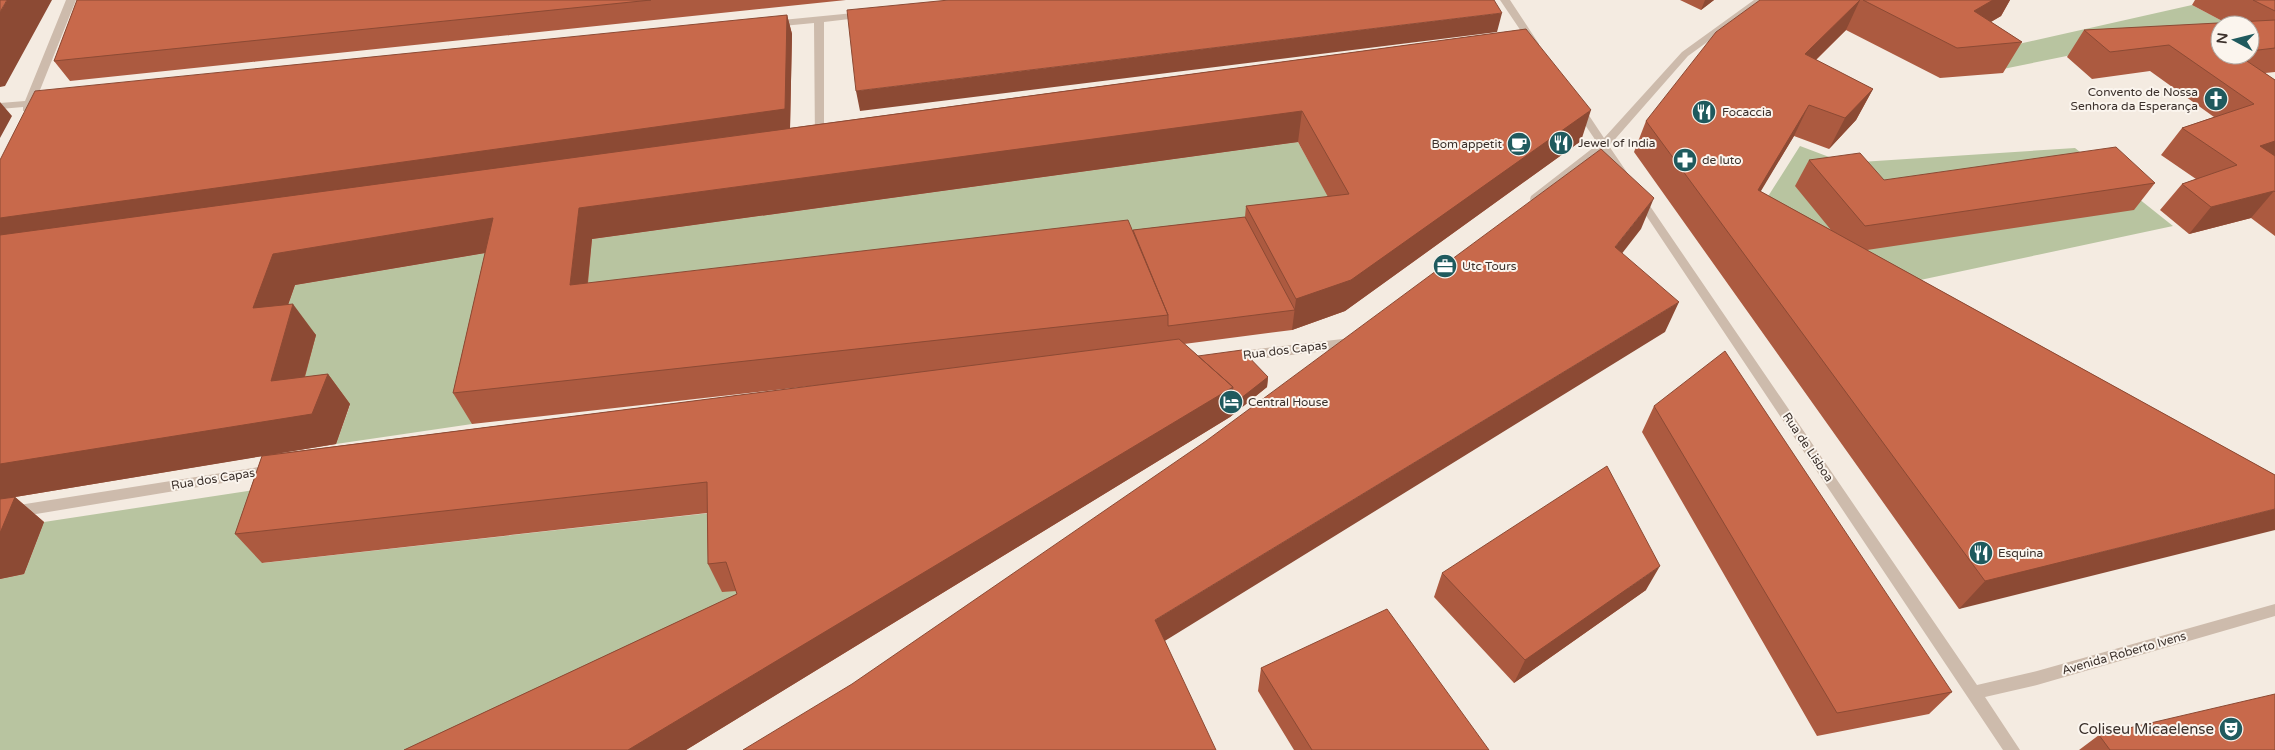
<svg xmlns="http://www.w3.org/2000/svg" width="2275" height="750" font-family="'Varela Round',sans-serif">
  <rect width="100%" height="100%" fill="#f4ebe1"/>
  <path fill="#b8c4a0" d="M2192,5L2230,25H2220L2003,69L1978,53Z
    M1298,142L1344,225L584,316L592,239Z
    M1800,146L1845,163L2075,148L2173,226L1878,289L1753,220Z
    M509,249L472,424L336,444L350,405L295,411L276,339L295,285Z
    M287,485L263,563L719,512L739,591L750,622L481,750H0V579L24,574L44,522Z"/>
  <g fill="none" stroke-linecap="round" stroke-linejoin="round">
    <path fill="#cdbbac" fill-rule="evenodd" d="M66,0H76L36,100L46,99L51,102L46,105L33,106L31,111H23V107L0,109V103L25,101Z
      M1500,0H1510L1539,44L1537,46H1531Z
      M1754,0H1765L1688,56L1609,146L1977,685L2037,671L2275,604V616L2037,685L1985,697L2020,750H2003L1603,151L1539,202H1531L1530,199L1531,196L1598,144L1573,107L1574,105H1582L1604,138L1682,52Z
      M864,12L869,15L867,17L824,22V141L823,143H815L814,23L772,27L767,24L772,21Z
      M1351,338L1357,343L1351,348L1232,362L1226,357L1232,352Z
      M271,465L276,466L278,470L276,474L271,475L0,520V508Z"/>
  </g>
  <path fill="#ac5a40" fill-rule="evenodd" d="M77,0H846L70,81L54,61Z
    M1680,0H1714L1701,10Z
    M1760,0H2010L2001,16L1991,22L2022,42L2003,73L1940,78L1846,30L1816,60L1873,89L1856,120L1829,149L1794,136L1760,191L1831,230L1795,186L1809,160L1884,180L2155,183L2134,210L1867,250L2275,475L1959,609L1634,152L1646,121Z
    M2195,0H2275V72L2265,73L2275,80V236L2251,218L2189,234L2160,210L2182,184L2196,179L2161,155L2182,128L2214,117L2150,71L2092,79L2067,57L2084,30L2226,23L2192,5ZM2250,25V55H2220Z
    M787,15L792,34L790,128L1526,29L1581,141L1345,311L1292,330L1184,344L1198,356L1268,377L1267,387L1230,417L686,750H404L737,594V591L722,592L708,564L707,513L262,563L235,534L262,456L15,497L44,522L24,574L0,579V160ZM1298,142L1328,197L1246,206L1245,217L1133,230L588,283L592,239ZM485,253L453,393L472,424L820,385L274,454L336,444L350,404L328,374L305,377L316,335L288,305L295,285Z
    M1654,406L1952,692L1929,714L1817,736L1642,432Z
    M1442,573L1646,590L1514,683L1434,597Z
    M1261,668L1489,750H1294L1258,691Z
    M2099,735L2275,750H2079Z"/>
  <path fill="#8c4a34" d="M7,0H52L5,86L0,87V12Z
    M1705,0H1714L1701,10Z
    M1860,0L1846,30L1790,85L1805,54Z
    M1993,0H2010L2001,16L1957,41L1974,11Z
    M1502,13L1497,32L860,111L856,91Z
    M787,15L792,34L790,129L0,241V218Z
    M1873,89L1856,120L1829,149L1845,118Z
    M0,102L12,116L0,138Z
    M1809,105L1794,136L1743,221L1758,190Z
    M1591,110L1581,141L1345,311L1292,330L1296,299Z
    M1302,111L1298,142L592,239L584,316L570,285L579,208Z
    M2275,141V161L2260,146Z
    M2274,191L2251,218L2189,234L2211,207Z
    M1654,198L1641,229L1603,278L1615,247Z
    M493,218L509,249L295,285L276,339L253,308L273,254Z
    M1679,302L1665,332L1155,647V620Z
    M293,304L316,335L295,411L271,381Z
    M328,374L350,404L336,444L15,497L44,522L24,574L0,579V464Z
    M1268,377L1267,387L1230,417L686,750H628L1233,387Z
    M2275,509V530L1959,609L1985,581Z
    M1660,566L1646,590L1514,683L1525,660Z"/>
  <path fill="#c8694b" stroke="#8c4a34" d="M0,0H7L0,12Z
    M77,0H651L54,61Z
    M949,0H1494L1502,13L856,91L847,10Z
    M1760,0H1860L1805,54L1873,89L1845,118L1809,105L1758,190L2275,475V509L1985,581L1646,121L1716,32Z
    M1863,0H1993L1974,11L2022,42L1957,48Z
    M2253,0H2275V11Z
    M787,15L785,109L0,218V160L35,91Z
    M2275,20V48L2250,51V25H2220V55H2238L2275,80V141L2260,146L2275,156V192L2274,191L2211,207L2182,184L2237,165L2182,128L2254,104L2169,45L2110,52L2084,30Z
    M1526,29L1591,110L1351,280L1296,299L1246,206L1349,194L1302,111L579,208L570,285L1128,220L1168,315L453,393L493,218L273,254L253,308L293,304L271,381L328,374L312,414L0,464V235Z
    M2116,147L2155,183L1865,226L1809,160L1860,153L1884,180Z
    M1601,149L1654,198L1615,247L1679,302L1155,620L1216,750H743L852,684L1206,441Z
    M1245,217L1295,310L1168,326V315L1133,230Z
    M1179,339L1233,387L628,750H404L737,594L726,562L708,564L707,482L235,534L262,456Z
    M1242,350L1268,377L1231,406L1233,387L1198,356Z
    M1725,351L1952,692L1837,713L1654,406Z
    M1607,466L1660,566L1525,660L1442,573Z
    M15,497L0,533V499Z
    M1387,609L1489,750H1312L1261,668Z
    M2275,694V750H2110L2099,735Z"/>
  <defs>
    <g id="church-disc" transform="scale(1.25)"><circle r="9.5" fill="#1f5a5e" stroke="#fbf5ee"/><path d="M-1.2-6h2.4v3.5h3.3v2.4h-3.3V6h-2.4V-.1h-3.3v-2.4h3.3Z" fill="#fff"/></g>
    <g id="restaurant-disc" transform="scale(1.25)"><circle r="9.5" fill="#1f5a5e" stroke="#fbf5ee"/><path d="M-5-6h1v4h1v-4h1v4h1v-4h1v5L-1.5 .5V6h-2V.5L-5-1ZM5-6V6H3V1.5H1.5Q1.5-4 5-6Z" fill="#fff"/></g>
    <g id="cafe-disc" transform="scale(1.25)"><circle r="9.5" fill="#1f5a5e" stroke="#fbf5ee"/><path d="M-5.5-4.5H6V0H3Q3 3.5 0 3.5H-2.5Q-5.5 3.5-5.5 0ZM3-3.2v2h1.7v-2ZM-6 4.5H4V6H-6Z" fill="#fff"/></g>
    <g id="pharmacy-disc" transform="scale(1.25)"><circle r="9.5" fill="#1f5a5e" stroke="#fbf5ee"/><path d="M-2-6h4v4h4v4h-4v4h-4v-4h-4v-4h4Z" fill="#fff"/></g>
    <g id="office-disc" transform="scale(1.25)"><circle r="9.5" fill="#1f5a5e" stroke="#fbf5ee"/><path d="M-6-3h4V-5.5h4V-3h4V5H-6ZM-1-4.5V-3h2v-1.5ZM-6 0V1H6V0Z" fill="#fff"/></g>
    <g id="hotel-disc" transform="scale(1.25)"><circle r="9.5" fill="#1f5a5e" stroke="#fbf5ee"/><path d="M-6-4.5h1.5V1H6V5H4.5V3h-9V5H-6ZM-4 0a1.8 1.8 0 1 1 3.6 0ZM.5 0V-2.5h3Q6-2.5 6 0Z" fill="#fff"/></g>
    <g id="theatre-disc" transform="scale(1.25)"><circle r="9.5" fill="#1f5a5e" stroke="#fbf5ee"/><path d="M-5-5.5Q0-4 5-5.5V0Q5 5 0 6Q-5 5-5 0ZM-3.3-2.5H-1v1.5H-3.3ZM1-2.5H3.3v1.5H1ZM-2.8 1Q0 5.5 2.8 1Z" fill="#fff"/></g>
  </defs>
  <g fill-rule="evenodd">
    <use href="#church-disc" x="2216" y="99"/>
    <use href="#restaurant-disc" x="1704" y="112"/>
    <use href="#restaurant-disc" x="1561" y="143"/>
    <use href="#cafe-disc" x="1519" y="144"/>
    <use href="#pharmacy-disc" x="1685" y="160"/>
    <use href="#office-disc" x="1445" y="266"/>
    <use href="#hotel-disc" x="1231" y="402"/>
    <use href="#restaurant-disc" x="1981" y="553"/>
    <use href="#theatre-disc" x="2231" y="729"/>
  </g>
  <g text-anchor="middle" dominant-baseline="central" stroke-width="4" stroke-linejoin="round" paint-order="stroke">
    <g font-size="12" fill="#3b302b" stroke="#fbf5ee" text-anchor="start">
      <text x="2198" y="92" text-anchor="end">Convento de Nossa<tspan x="2198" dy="14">Senhora da Esperança</tspan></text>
      <text x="1722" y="112">Focaccia</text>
      <text x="1578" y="143">Jewel of India</text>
      <text x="1502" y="144" text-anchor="end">Bom appetit</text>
      <text x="1702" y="160">de luto</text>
      <text x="1462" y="266">Utc Tours</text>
      <text x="1248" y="402">Central House</text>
      <text x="1998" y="553">Esquina</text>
    </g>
    <g font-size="12" fill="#3b302b" stroke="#fbf5ee">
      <text transform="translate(1285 350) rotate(-7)">Rua dos Capas</text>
      <text transform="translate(1808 447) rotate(56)">Rua de Lisboa</text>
      <text transform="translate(213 479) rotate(-9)">Rua dos Capas</text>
      <text transform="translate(2124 653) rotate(-16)">Avenida Roberto Ivens</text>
    </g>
    <g font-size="15" fill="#3b302b" stroke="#fbf5ee" text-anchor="end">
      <text x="2214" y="729">Coliseu Micaelense</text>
    </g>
  </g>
  <g transform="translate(2235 40) rotate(277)"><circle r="24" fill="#fbf5ee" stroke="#aea6a0"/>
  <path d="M0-4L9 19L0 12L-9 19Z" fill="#1f5a5e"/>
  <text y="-8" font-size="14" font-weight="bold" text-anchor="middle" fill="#3b302b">N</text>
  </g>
</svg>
